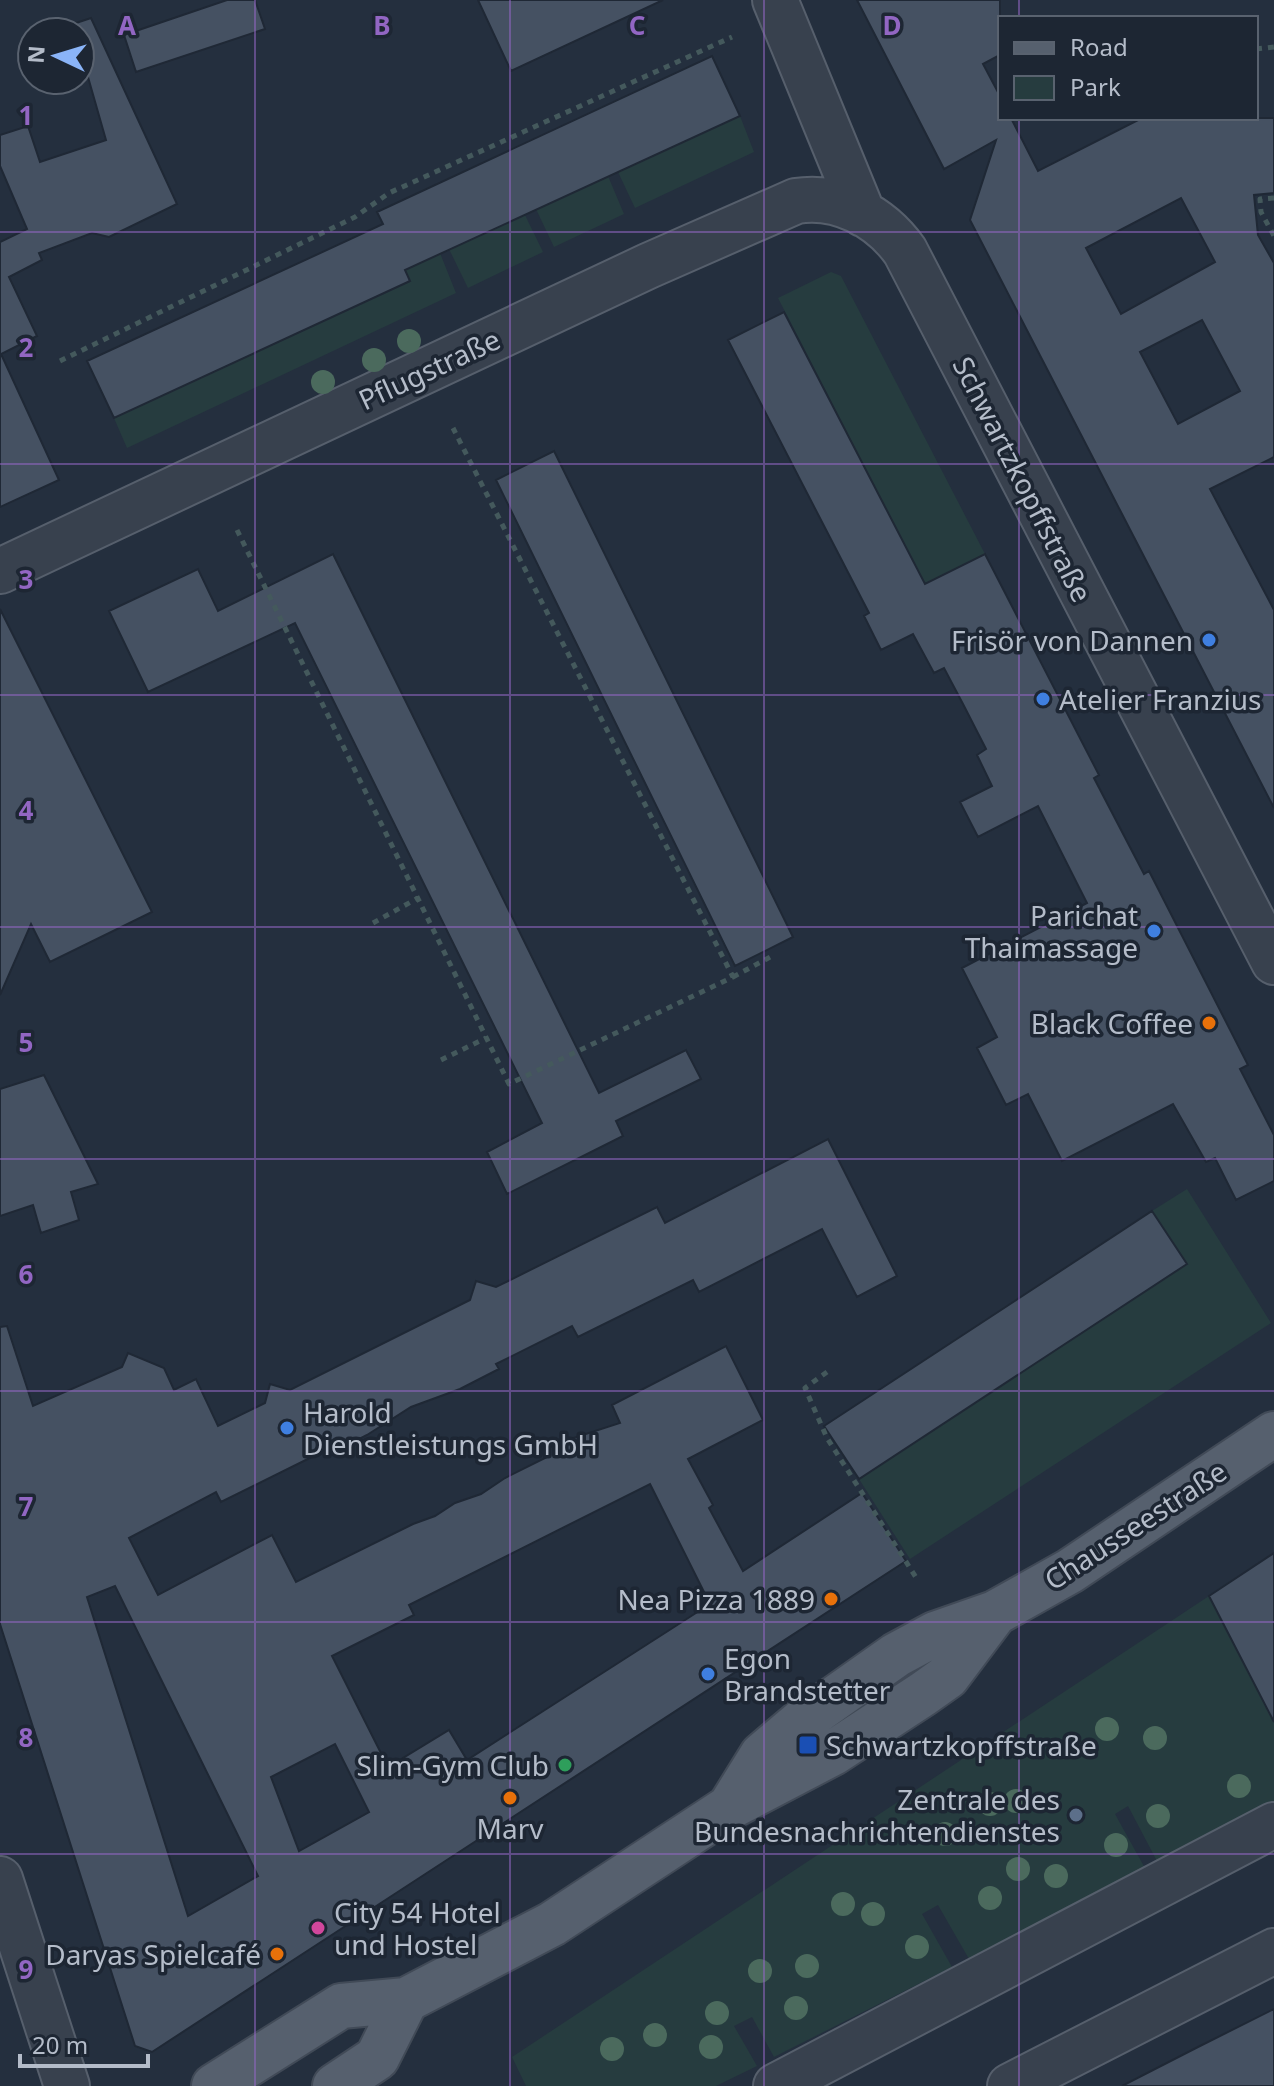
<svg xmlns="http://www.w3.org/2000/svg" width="1274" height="2086" font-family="'Noto Sans',sans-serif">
  <rect width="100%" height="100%" fill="#242f3e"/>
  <path fill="#263c3f" d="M740,116L754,152L635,208L618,172Z
    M608,176L624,214L554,247L536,209Z
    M525,215L543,252L468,288L449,249Z
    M440,253L456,293L127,448L114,418L410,282L405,270Z
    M831,272L841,276L985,554L925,584L778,298Z
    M1187,1189L1271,1323L910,1559L859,1479L1186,1264L1152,1211Z
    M1209,1596L1274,1722V1805L1158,1863L1128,1806L1115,1814L1146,1870L969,1959L938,1905L922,1914L952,1967L774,2057L752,2017L734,2026L757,2066L716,2086H526L512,2057Z"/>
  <path fill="#455162" stroke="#1f2835" stroke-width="2" fill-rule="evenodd" d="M227,0H255L265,29L136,72L124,35Z
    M478,0H663L511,71Z
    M857,0H1000V55L983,64L1000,96V118H1011L1038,171L1142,118H1274V193L1254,195L1258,235L1274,263V457L1210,489L1274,610V808L970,220L996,140L944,169ZM1181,198L1215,262L1121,314L1086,248ZM1202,320L1240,391L1178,424L1140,352Z
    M91,18L177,204L109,237L92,233L39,253L42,260L9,277L37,336L1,354L59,480L0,507V242L27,229L0,166V135L28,126L40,162L106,140L80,49V32H75L73,24Z
    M712,56L740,116L405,270L410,281L114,418L87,361L383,224L377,212Z
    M784,312L925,584L985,554L1099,775L1094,778L1144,874L1149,871L1248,1065L1240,1069L1274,1135V1181L1236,1200L1215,1158L1206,1162L1173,1104L1062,1161L1028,1094L1006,1105L977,1048L997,1037L962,968L1087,903L1038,806L978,837L960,802L992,786L977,755L986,749L963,704L944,668L934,673L913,634L881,650L864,616L869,613L728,340Z
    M554,451L793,937L735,966L496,480Z
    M333,554L599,1093L686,1050L701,1079L616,1121L623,1136L507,1194L487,1152L542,1123L295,623L148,692L109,611L198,569L218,611Z
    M0,609L152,912L50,962L31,924L0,995Z
    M44,1075L98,1184L71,1192L79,1220L41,1233L33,1205L0,1216V1089Z
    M828,1139L897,1276L857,1297L822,1229L699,1292L693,1280L578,1337L572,1326L496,1364L499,1369L460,1389L411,1407L367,1435L328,1455L326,1450L221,1502L216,1492L129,1538L158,1595L272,1535L296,1582L413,1524L435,1516L455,1503L481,1494L505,1478L547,1457L544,1450L561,1442L620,1423L612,1405L726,1346L763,1420L688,1459L713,1505L709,1508L743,1571L862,1493L906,1561L152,2052L135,2046L0,1624V1327L7,1326L33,1406L122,1367L128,1353L164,1368L174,1390L196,1379L218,1426L265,1403L270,1384L290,1390L470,1300L476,1281L496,1287L657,1207L665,1223ZM650,1484L710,1604L467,1760L449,1730L388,1767L332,1656L414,1615L409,1605ZM115,1586L258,1876L188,1916L87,1597ZM335,1744L369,1812L299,1851L271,1777Z
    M1152,1211L1187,1264L859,1479L824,1426Z
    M1274,1553V1722L1209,1596Z
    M1274,2009V2086H1122L1198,2047Z"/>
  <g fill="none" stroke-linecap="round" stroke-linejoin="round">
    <g stroke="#565f6c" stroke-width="48">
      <path id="minor" d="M775,0L863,214
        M0,571L648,266L796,201C838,194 880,216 905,251L1274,962
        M0,1879L67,2086
        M776,2086L1274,1825
        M1010,2086L1274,1951"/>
    </g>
    <g stroke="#414a57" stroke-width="48">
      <path id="major" d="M731,1805L762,1755L801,1722L896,1655L935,1634L995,1613L1070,1571L1274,1434
        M214,2086L341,2006L406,2000L552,1924L730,1807L833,1753L923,1694L947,1677L995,1613
        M335,2086L377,2058L406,2000"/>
    </g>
    <path stroke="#44595c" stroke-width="5" stroke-dasharray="6 6" stroke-linecap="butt" d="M1256,49L1274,47
      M1274,198L1260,199L1261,212L1274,236
      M60,361L355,217L389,193L732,37
      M237,530L509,1084L733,977L453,428
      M373,923L418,898
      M733,977L774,955
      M441,1060L486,1038
      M827,1372L805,1388L827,1438L917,1579"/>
    <use href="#minor" stroke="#38414e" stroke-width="44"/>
    <use href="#major" stroke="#56606e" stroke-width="44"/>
  </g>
  <g fill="#4b6a5d">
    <circle cx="409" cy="341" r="12"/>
    <circle cx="374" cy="360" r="12"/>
    <circle cx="323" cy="382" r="12"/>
    <circle cx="1107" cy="1729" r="12"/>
    <circle cx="1155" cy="1738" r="12"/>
    <circle cx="1239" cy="1786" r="12"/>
    <circle cx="1016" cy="1801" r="12"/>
    <circle cx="990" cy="1804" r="12"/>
    <circle cx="1158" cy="1816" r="12"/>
    <circle cx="945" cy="1834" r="12"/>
    <circle cx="1116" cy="1845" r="12"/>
    <circle cx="1018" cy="1869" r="12"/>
    <circle cx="1056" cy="1876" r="12"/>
    <circle cx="990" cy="1898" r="12"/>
    <circle cx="843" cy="1904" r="12"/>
    <circle cx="873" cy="1914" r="12"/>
    <circle cx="917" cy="1947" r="12"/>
    <circle cx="807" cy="1966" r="12"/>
    <circle cx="760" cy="1971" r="12"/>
    <circle cx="796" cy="2008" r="12"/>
    <circle cx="717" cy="2013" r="12"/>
    <circle cx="655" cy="2035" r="12"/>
    <circle cx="711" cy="2047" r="12"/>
    <circle cx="612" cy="2049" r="12"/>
  </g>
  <path fill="none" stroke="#9266c3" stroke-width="2" stroke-opacity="0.55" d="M255,0V2086M510,0V2086M764,0V2086M1019,0V18M1019,118V2086M0,232H1274M0,464H1274M0,695H1274M0,927H1274M0,1159H1274M0,1391H1274M0,1622H1274M0,1854H1274"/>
  <g fill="#3f7fe0" stroke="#1d2633" stroke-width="3">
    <circle cx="1209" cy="640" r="8"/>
    <circle cx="1043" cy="699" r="8"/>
    <circle cx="1154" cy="931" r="8"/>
    <circle cx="287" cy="1428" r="8"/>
    <circle cx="708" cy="1674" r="8"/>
  </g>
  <g fill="#e8710a" stroke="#1d2633" stroke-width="3">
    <circle cx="1209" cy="1023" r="8"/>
    <circle cx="831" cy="1599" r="8"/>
    <circle cx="510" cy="1798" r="8"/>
    <circle cx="277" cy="1954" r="8"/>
  </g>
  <rect fill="#1a4fb4" stroke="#1d2633" stroke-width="3" x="798" y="1735" width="20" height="20" rx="4"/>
  <circle fill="#2e9e5b" stroke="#1d2633" stroke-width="3" cx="565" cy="1765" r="8"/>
  <circle fill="#5c6f8a" stroke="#1d2633" stroke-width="3" cx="1076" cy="1815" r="8"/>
  <circle fill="#d1479c" stroke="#1d2633" stroke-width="3" cx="318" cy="1928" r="8"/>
  <g text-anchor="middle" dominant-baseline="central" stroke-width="7" stroke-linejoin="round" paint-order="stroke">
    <g font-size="28" fill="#b4bcc9" stroke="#1d2633">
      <text transform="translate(429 369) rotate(-25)">Pflugstraße</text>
      <text transform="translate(1023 479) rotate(63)">Schwartzkopffstraße</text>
      <text transform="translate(1135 1525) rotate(-33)">Chausseestraße</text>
    </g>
    <g font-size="28" fill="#b4bcc9" stroke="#1d2633" text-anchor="end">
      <text x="1193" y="640">Frisör von Dannen</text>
      <text x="1059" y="699" text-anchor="start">Atelier Franzius</text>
      <text x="1138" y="915">Parichat<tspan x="1138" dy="32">Thaimassage</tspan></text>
      <text x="1193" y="1023">Black Coffee</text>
      <text x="303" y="1412" text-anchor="start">Harold<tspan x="303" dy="32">Dienstleistungs GmbH</tspan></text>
      <text x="815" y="1599">Nea Pizza 1889</text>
      <text x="724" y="1658" text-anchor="start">Egon<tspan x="724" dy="32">Brandstetter</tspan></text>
      <text x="826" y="1745" text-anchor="start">Schwartzkopffstraße</text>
      <text x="549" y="1765">Slim-Gym Club</text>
      <text x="1060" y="1799">Zentrale des<tspan x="1060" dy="32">Bundesnachrichtendienstes</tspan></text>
      <text x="510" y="1828" text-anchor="middle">Marv</text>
      <text x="334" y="1912" text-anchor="start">City 54 Hotel<tspan x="334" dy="32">und Hostel</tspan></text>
      <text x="261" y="1954">Daryas Spielcafé</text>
    </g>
  </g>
  <g font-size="26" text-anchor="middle" font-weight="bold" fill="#9266c3" stroke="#1d2633" stroke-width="7" stroke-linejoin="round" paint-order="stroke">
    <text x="127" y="35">A</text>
    <text x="382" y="35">B</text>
    <text x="637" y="35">C</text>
    <text x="892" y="35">D</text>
    <text x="26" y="125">1</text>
    <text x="26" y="357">2</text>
    <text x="26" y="589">3</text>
    <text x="26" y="820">4</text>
    <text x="26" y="1052">5</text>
    <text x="26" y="1284">6</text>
    <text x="26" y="1516">7</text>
    <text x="26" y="1747">8</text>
    <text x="26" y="1979">9</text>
  </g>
  <rect x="998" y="16" width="260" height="104" fill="#1d2633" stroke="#59626f" stroke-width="2"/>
  <rect x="1014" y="42" width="40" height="12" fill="#56606e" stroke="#59626f" stroke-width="2"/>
  <text x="1070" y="56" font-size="24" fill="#b4bcc9">Road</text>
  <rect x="1014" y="76" width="40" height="24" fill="#263c3f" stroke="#59626f" stroke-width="2"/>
  <text x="1070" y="96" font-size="24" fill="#b4bcc9">Park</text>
  <g transform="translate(56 56) rotate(274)"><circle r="38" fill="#1d2633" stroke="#59626f" stroke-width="2"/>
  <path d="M0-6L14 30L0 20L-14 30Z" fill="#8ab4f8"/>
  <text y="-12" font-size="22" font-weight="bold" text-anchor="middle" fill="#b4bcc9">N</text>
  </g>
  <path d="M20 2054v12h128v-12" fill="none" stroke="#b4bcc9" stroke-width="4"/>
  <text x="32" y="2054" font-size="24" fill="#b4bcc9" stroke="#1d2633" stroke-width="6" paint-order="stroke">20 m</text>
</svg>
